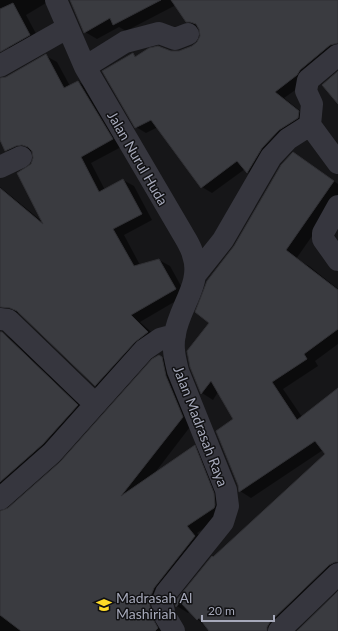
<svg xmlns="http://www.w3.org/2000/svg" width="338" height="631" font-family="Lato,sans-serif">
  <rect width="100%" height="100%" fill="#161618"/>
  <path fill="#0007" d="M0,0H51L26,15L40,41L18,53L8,47L0,32Z
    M71,0H338V53L308,81L284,98L309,118L258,178L248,172L245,169L212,193L202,187L158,127L146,133L136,127L133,55L137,57L170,52H179L193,47L198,43L201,36L199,27H197L187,21L176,5L126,31L119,27L97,39L85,32Z
    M46,56L57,62L70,86L78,82L89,88L123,146L91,163L105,190L123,180L134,186L152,220L124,235L140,265L159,260L170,266L186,295L140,322L158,338L106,392L95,386L20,313L13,312L0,320V187L44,223L32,165L34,158L33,150L17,156L6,150L0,138V79L7,78Z
    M304,160L338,184V199L296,259L309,266L338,289V344L315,361L318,366L283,389L302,417L338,389V574L280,631H209L190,611L188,613L177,606L176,604L213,558L327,454L323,450L251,498L240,491L235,419L218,392L213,400L202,393L211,322Z
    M0,332L13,339L88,412L0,500Z
    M159,356L170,362L193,423L154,474L195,447L205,453L225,514L197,533L206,543L167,591L166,631H0V512L9,509L62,462Z"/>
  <path fill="#3a3b40" stroke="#303034" d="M70,0H161L113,25L110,18L84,33Z
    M171,0H338V43L330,45L300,70L297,75L275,92L299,111L298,118L279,130L262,148L247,173L237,161L201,188L151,120L135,128L102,71L133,53L135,57L149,48L158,46L171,51H179L192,46L197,42L200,36L199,29L196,24L190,22H186Z
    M13,3L30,35L0,52V9Z
    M46,54L64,88L78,81L113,139L81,157L99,192L123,179L142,214L113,229L134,266L159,259L176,289L131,315L148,332L135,342L95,386L17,311L10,308L0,307V188L43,224L17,173L31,164L33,158L32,151L28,147L22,145L16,146L5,151L0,140V78L6,77Z
    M338,71V104L322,85Z
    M293,152L334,181L286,250L338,290V329L304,354L307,359L272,382L297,420L338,388V562H335L329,565L270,622L267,627V631H209L199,618L197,620L180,602L176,607L175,604L177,599L212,556L213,557L325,454L315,441L239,492L238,485L216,431L233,419L211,381L201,394L190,367L187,351L209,323L195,312L207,281L234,246L281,165Z
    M0,332H2L78,405L43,444L0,482Z
    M159,355L162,357L166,376L183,417L121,496L195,445L214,493L215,505L214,508L187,526L195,536L154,588L150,598V606L153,619L158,628L155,631H21L0,615V511L8,508L60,462L152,359Z
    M338,591V631H297Z"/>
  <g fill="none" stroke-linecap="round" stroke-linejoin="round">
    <path stroke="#36363e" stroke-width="22" d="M56,0L85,67L187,241C189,245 192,250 193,255C203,283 179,307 175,334C172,347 175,359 178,371L226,490L228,506L223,522L166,593L162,603L165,616L174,631
      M0,66L67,28
      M85,67L125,42L159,33L175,39L188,34
      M310,125L312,104L306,91L308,80L338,55
      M0,167L21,157
      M338,206L323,233V239L338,260
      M196,274L223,240L271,157L288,139L310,125L338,163
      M0,319L8,320L95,404
      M0,499L52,453L144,350L160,339L175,335
      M279,631L338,574"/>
  </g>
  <defs>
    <g id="school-bare" transform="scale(1.2)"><path d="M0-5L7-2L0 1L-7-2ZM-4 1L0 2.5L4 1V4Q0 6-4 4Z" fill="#ffdc27" stroke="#111113" stroke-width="2.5" paint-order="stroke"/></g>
  </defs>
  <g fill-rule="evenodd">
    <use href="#school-bare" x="104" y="605"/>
  </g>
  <g text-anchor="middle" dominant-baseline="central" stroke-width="3" stroke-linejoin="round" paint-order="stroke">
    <g font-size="14" fill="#a6a9ba" stroke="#111113">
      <text transform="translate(138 158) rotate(60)">Jalan Nurul Huda</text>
      <text transform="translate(201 426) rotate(69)">Jalan Madrasah Raya</text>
    </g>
    <g font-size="14" fill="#a6a9ba" stroke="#111113" text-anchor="start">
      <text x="116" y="597">Madrasah Al<tspan x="116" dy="16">Mashiriah</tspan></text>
    </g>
  </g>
  <path d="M202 615v6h72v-6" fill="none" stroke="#a6a9ba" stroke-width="2"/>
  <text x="208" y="615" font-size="12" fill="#a6a9ba" stroke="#111113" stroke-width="3" paint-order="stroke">20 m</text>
</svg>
